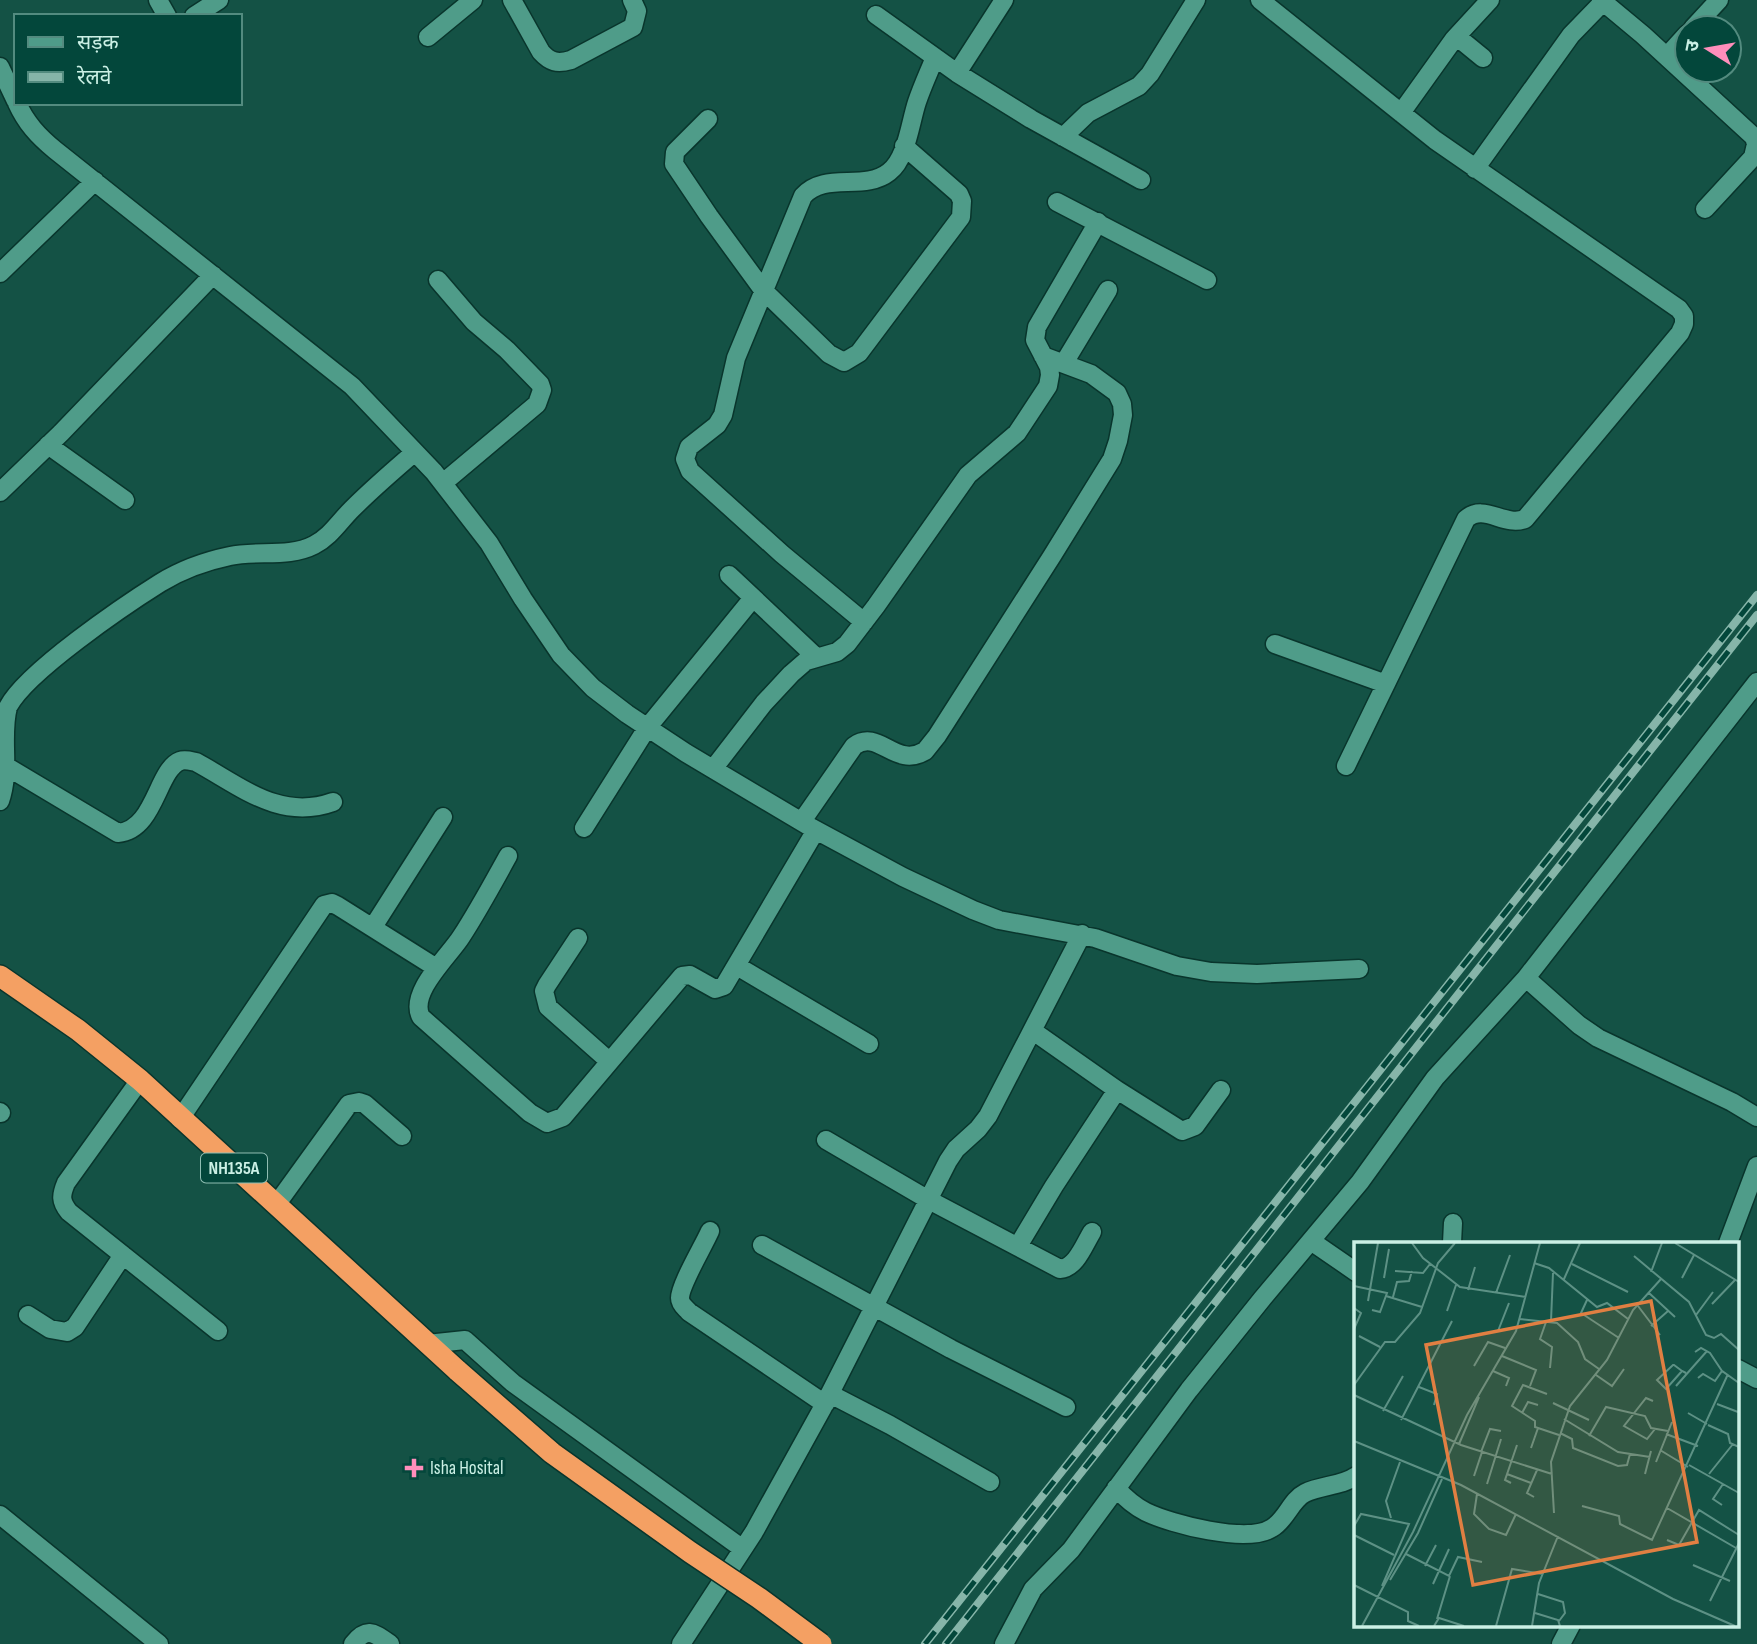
<svg xmlns="http://www.w3.org/2000/svg" width="1757" height="1644" font-family="'Sofia Sans Condensed','Noto Sans Devanagari',sans-serif">
  <rect width="100%" height="100%" fill="#145245"/>
  <g fill="none" stroke-linecap="round" stroke-linejoin="round">
    <g stroke="#09352c" stroke-width="21">
      <path id="minor" d="M158,0L167,16
        M512,0L541,52C550,62 557,64 571,60L633,27L637,11L632,0
        M1260,0L1435,140L1679,309L1684,316V324L1680,333L1525,519C1504,527 1484,503 1466,519L1346,766
        M1601,0L1643,35L1754,137L1756,144L1753,157L1705,209
        M876,15L957,73L1031,119L1141,180
        M194,16L219,0
        M1693,28L1719,0
        M428,37L473,0
        M1454,39L1490,0
        M1667,56L1687,34
        M0,67L16,101
        M957,73L1004,0
        M17,103C26,123 38,136 55,150L352,386L434,472L489,543L523,599L561,655L593,688L627,714L686,753L812,828L903,877L973,910L999,920L1095,938L1177,966L1211,972L1257,974L1359,969
        M1401,113L1454,39L1461,40L1483,58
        M708,119L675,152L674,164L709,216L763,290L829,354L844,362L859,353L961,217L962,201L959,194L904,146
        M1063,137L1088,113L1139,86L1150,74L1196,0
        M1475,169L1571,35L1605,0
        M1057,202L1207,280
        M0,273L95,181
        M438,280L474,322L507,350L540,384L542,390L537,404L443,483
        M1064,363L1108,290
        M48,445L125,500
        M0,492L61,433L213,275
        M729,575L816,657
        M864,622L782,554L690,471L685,459L689,447L717,425L723,415L736,358L803,196C825,171 864,192 889,172C907,158 910,123 917,102C922,87 929,72 935,57
        M1275,644L1386,684
        M4,765L118,833C155,830 157,770 180,761C185,759 191,761 196,762C242,787 280,821 333,802
        M713,769L764,703L791,674L806,661L837,652L847,644L876,606L968,475L1017,433L1048,386L1050,375L1049,367L1035,340L1037,327L1098,222
        M0,801C11,770 0,736 8,707C26,672 125,605 160,583C181,570 206,561 230,556C257,550 289,558 314,545C330,537 339,522 352,509C372,489 394,470 415,452
        M802,821L854,746C879,728 895,769 925,751L937,736L1052,556L1112,459L1118,441L1123,415L1122,404L1117,393L1091,374L1043,356
        M584,828L647,728L753,598
        M508,856C493,883 478,911 461,937C449,956 408,993 421,1017L530,1113L547,1123L563,1117L682,976L690,975L715,989L724,986L816,830
        M373,927L443,817
        M578,938L547,985L544,991L548,1007L609,1061
        M737,966L869,1044
        M1526,978L1579,1025L1598,1038L1732,1102L1757,1117
        M1033,1031L1117,1090L1182,1131L1195,1126L1221,1090
        M140,1080L66,1183C61,1195 60,1201 69,1212L218,1331
        M0,1112L1,1113
        M180,1119L324,905L332,903L338,906L435,967
        M826,1140L927,1199L1060,1269C1076,1268 1084,1245 1092,1232
        M276,1205L349,1104L359,1102L365,1104L402,1136
        M710,1231C704,1245 680,1285 680,1298C680,1305 686,1308 689,1312L825,1404
        M1311,1241L1356,1272
        M1452,1243L1453,1223
        M1728,1243L1757,1166
        M762,1245L951,1349L1066,1407
        M1018,1246L1054,1186L1117,1090
        M28,1315L50,1329L67,1332L75,1327L123,1255
        M427,1344L465,1340L513,1383L743,1549
        M1738,1369L1757,1379
        M830,1394L890,1425L990,1482
        M1116,1488C1125,1498 1134,1506 1146,1512C1171,1524 1247,1544 1272,1528C1286,1520 1291,1500 1305,1493C1321,1485 1342,1486 1356,1476
        M0,1515L159,1644
        M353,1644C367,1626 374,1633 390,1644
        M681,1644L754,1532L822,1409L948,1161L956,1149L978,1129L988,1116L1082,934
        M1004,1644L1033,1589L1071,1550L1189,1390L1262,1299L1360,1182L1435,1078L1526,978L1757,682
        M1561,1644L1571,1625"/>
    </g>
    <g stroke="#09352c" stroke-width="24">
      <path id="highway" d="M0,976L78,1030L140,1080L458,1371"/>
    </g>
    <use href="#minor" stroke="#4f9c89" stroke-width="18"/>
    <use href="#highway" stroke="#f4a063" stroke-width="21"/>
    <g stroke="#86b5a9" stroke-width="8">
      <path id="rail" d="M925,1644L1757,595
        M946,1644L1757,615"/>
    </g>
    <use href="#rail" stroke="#03473b" stroke-width="5" stroke-dasharray="16" stroke-linecap="butt"/>
    <g stroke="#09352c" stroke-width="24" stroke-linecap="butt">
      <path id="highway-bridge" d="M458,1371L552,1453L690,1552L759,1598L821,1644"/>
    </g>
    <use href="#highway-bridge" stroke="#f4a063" stroke-width="21"/>
  </g>
  <path fill="#ff8ebb" stroke="#03473b" stroke-width="2.5" d="M410.5 1457.5h7v7h7v7h-7v7h-7v-7h-7v-7h7z"/>
  <g text-anchor="middle" dominant-baseline="central" stroke-width="6" stroke-linejoin="round" paint-order="stroke">
    <rect fill="#03473b" stroke="#8fbdb2" stroke-width="2" x="201" y="1153.5" width="66" height="29" rx="5"/>
    <g font-size="18" font-weight="bold" fill="#cbf0e5">
      <text x="234" y="1168">NH135A</text>
    </g>
    <g font-size="19" fill="#cbf0e5" stroke="#03473b" text-anchor="start">
      <text x="430" y="1468">Isha Hosital</text>
    </g>
  </g>
  <g transform="translate(1354 1242)">
    <rect width="385" height="385" fill="#145245"/>
    <path fill="none" stroke="#5d9185" stroke-width="2" d="M58,1L69,16L106,45L172,55M321,1L385,40M280,14L335,60L352,93L360,96L367,92L385,108M180,21L195,26L243,65L253,61L274,77M218,22L274,50M41,29L69,31L76,22M297,30L308,1M30,36L35,7M328,36L340,13M210,37L226,1M0,44L33,51L26,70L18,68M114,48L121,25M142,51L156,13M295,51L321,75M32,54L68,65M39,55L43,40L55,39L58,29M233,58L227,71L265,96M14,59L24,1M358,62L381,38M284,64L306,93M0,66L7,71L0,87M93,69L102,43M342,73L359,50M166,77L203,81L224,100L231,117L245,127M197,79L199,31M192,80L186,97L198,105L196,126M297,84L314,69M144,89L155,61M5,94L26,105M341,110L347,106L356,111L368,129M148,114L182,128L176,144M120,124L134,100L151,106M139,129L155,136L152,144M328,129L312,147L303,138L319,123H320L328,129L332,131M242,133L258,144L270,127M344,136L349,132L361,139L368,129L385,141M0,143L31,100H41L66,71L84,21L101,1M322,144L353,109M65,145L83,152L80,163M193,152L169,143L158,164L181,179V185L205,193M0,153L107,203L198,232M299,159L292,156L270,184L293,197L301,187M199,161L235,178M363,162L384,170M29,169L49,134M168,171L174,160L184,163M334,171L353,182M210,177L264,210L296,215M47,178L98,79M354,183L374,192L376,201L385,205M206,191L218,197L219,206L264,224L273,223L276,212M312,192L344,204M235,194L252,165L291,174L297,186L314,189M0,199L107,243L319,357L381,384M105,202L125,155M177,206L184,186M306,208L334,225M127,210L136,187L147,189M302,220L318,180M335,223L385,251M153,232L177,241M291,232L297,209M355,232L379,202M120,234L128,210M157,241L151,238L163,203M133,242L147,197M123,252L120,272L135,287L152,293L162,272M180,255L173,251L183,228M368,263L359,257L369,242M228,264L265,274L266,282L298,298L374,132M313,266L382,306M200,271L197,220L216,164L253,118L279,68L307,37M37,276L32,259L46,220M0,284L7,272L55,282L28,344M0,293L40,313M313,298L325,303L345,268L385,293M52,312L95,334L104,315L128,320M339,323L376,339M71,324L82,303M36,338L64,291L88,237M79,342L95,307M0,343L54,370V379L65,384M184,352L209,360L211,371L205,379M356,359L385,301M181,371L204,378L206,384M83,377L96,334M8,384L59,290L113,173L162,89L186,1M80,384L85,376L110,384M142,384L158,327L189,332M178,384L185,341L204,294"/>
    <path fill="#e17f42" fill-opacity="0.15" stroke="#e17f42" stroke-width="3.5" d="M297,59L343,300L119,343L72,103Z"/>
    <rect width="385" height="385" fill="none" stroke="#cbf0e5" stroke-width="3.5"/>
  </g>
  <rect x="14" y="14" width="228" height="91" fill="#03473b" stroke="#538b7f" stroke-width="2"/>
  <rect x="28" y="37" width="35" height="10" fill="#4f9c89" stroke="#538b7f" stroke-width="2"/>
  <text x="77" y="49" font-size="21" fill="#cbf0e5">सड़क</text>
  <rect x="28" y="72" width="35" height="10" fill="#86b5a9" stroke="#538b7f" stroke-width="2"/>
  <text x="77" y="84" font-size="21" fill="#cbf0e5">रेलवे</text>
  <g transform="translate(1708 49) rotate(281)"><circle r="33" fill="#03473b" stroke="#538b7f" stroke-width="2"/>
  <path d="M0-5L12 26L0 18L-12 26Z" fill="#ff8ebb"/>
  <text y="-10" font-size="19" font-weight="bold" text-anchor="middle" fill="#cbf0e5">उ</text>
  </g>
</svg>
